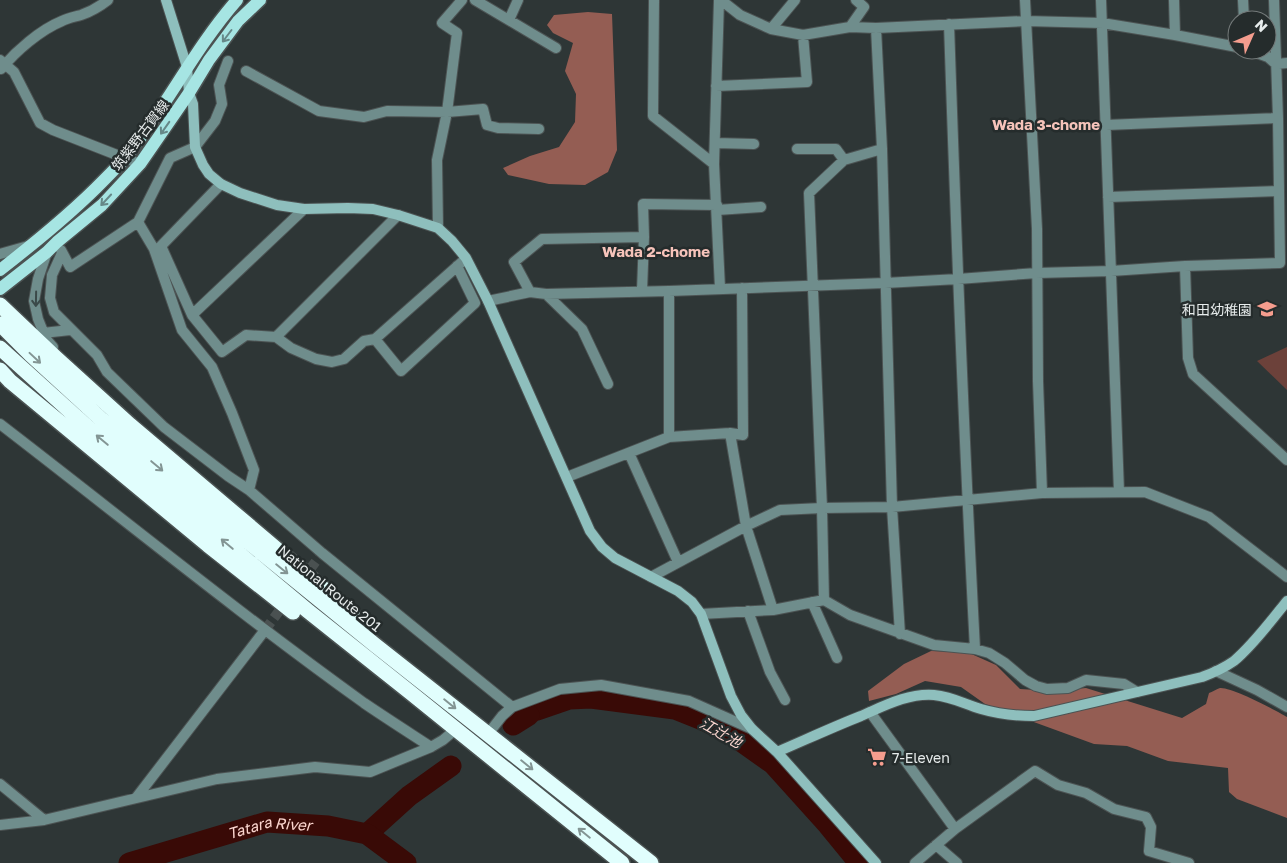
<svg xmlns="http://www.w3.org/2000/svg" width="1287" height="863" font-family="'Golos Text','Noto Sans JP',sans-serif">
  <rect width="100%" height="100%" fill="#2e3636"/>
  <path fill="#6c413a" d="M1287,347V390L1257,361Z"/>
  <path fill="#945d53" d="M588,12L612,14L617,150L608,172L585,185L549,184L508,175L503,168L530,156L559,147L575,122L576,94L565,71L573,43L553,33L547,25L554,15Z
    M931,651L967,652L996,665L1020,689L1053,691L1086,688L1182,718L1206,704L1209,693C1212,692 1217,689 1220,688C1232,687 1275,710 1287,717V818L1237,799L1229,792L1228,768L1168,761L1127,746L1094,744L985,704L961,687L925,681L896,694L869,701L868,691L904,664Z"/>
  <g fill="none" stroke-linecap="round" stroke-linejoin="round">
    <g stroke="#390a06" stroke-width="21">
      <path d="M537,710L569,699L591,698L675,709L705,721L732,735L773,764L828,825L859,863"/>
      <path d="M513,725L529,715"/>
      <path d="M367,834L409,796L451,766"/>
      <path id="s1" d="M129,863L267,822L328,826L367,834L406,863"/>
    </g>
    <path stroke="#4a5151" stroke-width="10" stroke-dasharray="10 5" stroke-linecap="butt" d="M265,630L322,553"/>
    <g stroke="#4c5353" stroke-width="12">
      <path id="street" d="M475,0L556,48
        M654,0L653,116L714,164
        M719,0L714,164L720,288
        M721,0L740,15L771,29L803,35L850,27L876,28L1026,21L1102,23L1175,35L1237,47
        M1025,0L1037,229L1038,381L1042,493
        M1101,0L1119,492
        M1174,0L1175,35
        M1243,0L1244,20
        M509,20L518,0
        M949,24C956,233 964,441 975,649
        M850,27L864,7L856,0
        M876,28L882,149L892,507L900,634
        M771,29L795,0
        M1249,50L1268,57L1276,64L1287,63
        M0,60L14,72L40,123L53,130L140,164
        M228,61L219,85L222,104L215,121L195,147L170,158L138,222L154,249L182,330L212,367L232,413L254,470L249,490
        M1,69C16,51 40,30 62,21C68,18 74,17 81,15C90,12 99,7 108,0
        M246,71L319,111L364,117L387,111L447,112L483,109L487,125L498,128L539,129
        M716,86L807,82L803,35
        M1106,125L1278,118
        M715,143L754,144
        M797,149H836L844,160
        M221,184L161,246L192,315L222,352L246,335L276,337L291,348L316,359L332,362L344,359L364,341L375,339L401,371L475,303L457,266
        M1108,197L1279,191
        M717,210L761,207
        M438,228L437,160L447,112L457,33L442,23L462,0
        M61,250L70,267L138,222
        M47,252L38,279L34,301L38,319L46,339L53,347
        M62,253L52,275L50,298L54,312L97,355L107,372L164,427L228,476L249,490L322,553L512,707
        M0,254L28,246
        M1185,266L1188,358L1193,374L1287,460
        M642,291L644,237L643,204L717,205
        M669,291V437
        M530,292L514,262L542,239L644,237
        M546,294L582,329L608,384
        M488,301L530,292L546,294L669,291L885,283L958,279L1037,273L1111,271L1185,266L1280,263L1278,118L1274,0
        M192,315L304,209
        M43,333L70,330
        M276,337L398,215
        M375,339L462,262
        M0,424C121,517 240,614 364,703C386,718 408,732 431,747
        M730,433L746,526L773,610
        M629,453L678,562
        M567,477L669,437L730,433L743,435L742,288
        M651,577L746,526L780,510L822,508L892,507L1042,493L1145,492L1209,517L1287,577
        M824,600L822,508L809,193L844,160L882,149
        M812,602L837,658
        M748,611L770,672L785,700
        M701,614L773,610L824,600L850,615L934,645L975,649L989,653L1005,663L1025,680L1036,686L1047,689L1068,688L1086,680L1124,684L1137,692
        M1216,671L1257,690L1287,707
        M870,712L955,829
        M488,734L502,716L512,707L560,689L601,685L689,701L752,729
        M0,784L44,820
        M136,798L265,630
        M0,825L44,820L217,779L315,767L370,772L431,747L443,740L456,729
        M936,845L957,863
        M915,863L955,829L1035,771L1058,785L1086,793L1114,809L1146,817L1151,827L1149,851L1189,863"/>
    </g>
    <g stroke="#4c5353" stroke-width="12">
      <path id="secondary" d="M166,0L187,67L189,93L193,104L195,147L203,165L209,174L221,184L240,193L277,205L304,209L348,208L373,209L398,215L438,228L452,241L466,258L488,301L590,531L602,547L615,558L678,591L692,602L701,614L731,696L741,715L752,729L777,752L876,863
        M777,752C805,740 833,727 861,716C884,706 908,693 934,695C953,697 964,704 981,709C998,714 1016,716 1034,716L1202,677C1213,673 1224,668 1234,661C1253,645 1271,621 1287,601"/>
    </g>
    <g stroke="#4c5353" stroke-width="15">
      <path id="primary" d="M0,270C36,242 72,213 104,180C111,173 118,166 125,158C166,108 194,49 237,0
        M0,289L47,252L57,242L102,205L140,164L189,93L209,60L238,21L260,0"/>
    </g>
    <g stroke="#4c5353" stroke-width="18">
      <path id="highway" d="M0,305L56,358L130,425L352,613
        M0,324L31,355L102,420L208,509L375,645L651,863
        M0,348L93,432L308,611L411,693L622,863
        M0,370L10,381L208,545L293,612"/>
    </g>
    <use href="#street" stroke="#6f8d8c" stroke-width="10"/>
    <use href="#secondary" stroke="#8ebfbd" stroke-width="10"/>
    <use href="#primary" stroke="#a6e5e3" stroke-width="12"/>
    <use href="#highway" stroke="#e1fefd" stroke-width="15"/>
  </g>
  <defs><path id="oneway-shaft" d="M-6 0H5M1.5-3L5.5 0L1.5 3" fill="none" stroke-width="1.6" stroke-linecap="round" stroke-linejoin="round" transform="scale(1.25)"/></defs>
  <g stroke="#688">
    <use href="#oneway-shaft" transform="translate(227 36) rotate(127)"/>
    <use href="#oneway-shaft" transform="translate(165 128) rotate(125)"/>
    <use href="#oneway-shaft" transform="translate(106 200) rotate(133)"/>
  </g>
  <use stroke="#3b4949" href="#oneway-shaft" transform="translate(36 299) rotate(91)"/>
  <g stroke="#839594">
    <use href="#oneway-shaft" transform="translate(35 358) rotate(43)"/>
    <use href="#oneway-shaft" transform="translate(102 440) rotate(-140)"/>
    <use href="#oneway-shaft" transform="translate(157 466) rotate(40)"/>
    <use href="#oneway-shaft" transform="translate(227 544) rotate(-140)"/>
    <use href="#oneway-shaft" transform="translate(282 569) rotate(39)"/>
    <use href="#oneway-shaft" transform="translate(450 704) rotate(39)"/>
    <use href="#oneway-shaft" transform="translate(527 765) rotate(39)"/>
    <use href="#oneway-shaft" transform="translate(584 833) rotate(-141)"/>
  </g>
  <defs>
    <g id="school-bare" transform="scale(1.5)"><path d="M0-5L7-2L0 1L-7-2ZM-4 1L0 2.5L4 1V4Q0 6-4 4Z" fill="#f59d8e" stroke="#252c2c" stroke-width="2.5" paint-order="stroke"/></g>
    <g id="supermarket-bare" transform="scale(1.5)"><path d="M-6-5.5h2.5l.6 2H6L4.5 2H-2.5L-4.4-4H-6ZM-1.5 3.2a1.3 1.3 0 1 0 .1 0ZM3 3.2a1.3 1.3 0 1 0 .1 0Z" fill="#f59d8e" stroke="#252c2c" stroke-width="2.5" paint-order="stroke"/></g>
  </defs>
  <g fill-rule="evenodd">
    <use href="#school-bare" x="1267" y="309"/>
    <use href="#supermarket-bare" x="877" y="757"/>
  </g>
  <g text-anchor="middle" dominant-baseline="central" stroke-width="5" stroke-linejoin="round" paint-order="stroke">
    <g font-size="14" fill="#e7ecec" stroke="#252c2c">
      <text transform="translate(140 135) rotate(-53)">筑紫野古賀線</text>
      <text transform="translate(330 588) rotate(39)">National Route 201</text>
    </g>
    <g font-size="14" fill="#e7ecec" stroke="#252c2c" text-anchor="end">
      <text x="1252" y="309">和田幼稚園</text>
      <text x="892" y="757" text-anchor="start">7-Eleven</text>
    </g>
    <g font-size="15" font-weight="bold" fill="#f6c3ba" stroke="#252c2c">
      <text x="1046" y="124">Wada 3-chome</text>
      <text x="656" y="251">Wada 2-chome</text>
    </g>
    <g font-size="15" font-style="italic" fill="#fbd6cf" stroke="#252c2c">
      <text transform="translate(721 732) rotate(29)">江辻池</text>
      <text stroke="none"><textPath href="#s1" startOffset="146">Tatara River</textPath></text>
    </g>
  </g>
  <g transform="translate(1252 35) rotate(45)"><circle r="24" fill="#252c2c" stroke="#737979"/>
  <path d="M0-4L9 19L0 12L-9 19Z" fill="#f59d8e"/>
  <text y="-8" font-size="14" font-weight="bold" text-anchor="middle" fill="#e7ecec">N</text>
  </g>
</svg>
